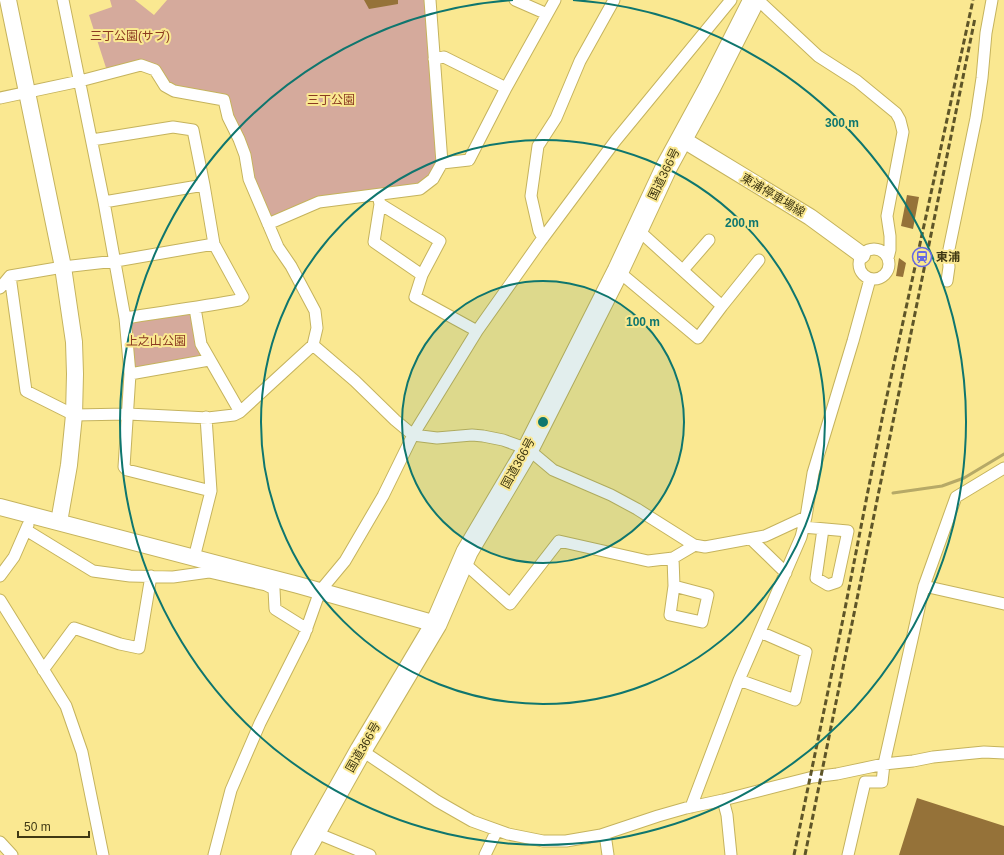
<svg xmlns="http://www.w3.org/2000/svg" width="1004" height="855" font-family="Helvetica,'Noto Sans JP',sans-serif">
  <rect width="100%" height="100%" fill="#fae891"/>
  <path fill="#d5aa9c" d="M110,0H135L154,15L167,0H430L442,163L420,189L319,202L268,224L224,100L174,91L142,65L108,74L89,15L112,7Z
    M189,313L193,315L203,355L200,358L137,369L134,366L131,324L133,321Z"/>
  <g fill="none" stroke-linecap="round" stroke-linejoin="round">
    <path stroke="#b6a967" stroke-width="3" d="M893,493L942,486L964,478L1004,454"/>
  </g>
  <path fill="#957239" d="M364,0H398V4L369,9Z
    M907,195L919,197L913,229L901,226Z
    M899,258L906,263L903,277L896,276Z
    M917,798L1004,826V855H899Z"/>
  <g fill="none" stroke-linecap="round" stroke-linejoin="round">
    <g stroke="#c5b35d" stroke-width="13">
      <path id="street" d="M63,0L104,202L125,318L130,374L124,467L127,470L211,491
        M515,0L547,14
        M758,0L818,56L857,81L896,113L900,120L903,132L887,216L890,236V250L888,258
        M434,59L444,57L506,88
        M0,98L80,81L141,65L155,70L165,86L174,91L224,100L228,117L239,139L245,155L249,179L278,247L291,266L315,311L317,328L313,345L240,412L234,415L208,418L128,414L74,415L26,391L10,276L63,267L116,261L214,244
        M92,140L173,127L193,130L204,185
        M442,163L469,160L506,88L555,0
        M378,195L380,204L374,242L422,275L415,297L477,331
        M104,202L204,185L214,244L243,297L239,300C201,307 163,312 125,318
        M380,204L440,241L422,275
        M268,224L319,202L420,189L433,179L442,163L430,0
        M543,238L539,231L531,196L538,146L556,118L580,61L614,0
        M859 264a15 15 0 1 1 30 0a15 15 0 1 1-30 0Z
        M683,270L709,240
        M618,271L698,338L722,306L637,229
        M947,281L949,267L948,254L976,118L982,78L986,33L992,0
        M0,288L10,276
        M722,306L759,260
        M195,308L201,344L240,412
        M313,345L355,381L395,420L413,435L437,438L472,435L483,436L503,440L528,449L553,470L611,495L637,509L694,545L705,547L765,536L806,517
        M130,374L209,360
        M803,527L848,531L837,582L828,585L816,578L823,529
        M26,530L93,571L130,576L173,577L209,572L266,585L274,589L275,609L307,629
        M751,539L786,573
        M194,558L211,491L206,417
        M463,562L510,604L559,541L648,561L673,558
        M0,576L14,557L28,525
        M674,586L708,595L702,622L670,615L674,586L673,558L695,545
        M924,586L1004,604
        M0,600L66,706L82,752L103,855
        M43,670L74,628L120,644L139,648L151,576
        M739,680L795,700L806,652L760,632
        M361,750L437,801L472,821L508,834L543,841H566L601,835L658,816L686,808L723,800L813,777L837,774L884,764L913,761L933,757L984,752L1004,753
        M723,800L727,815L731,855
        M691,807L739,680L801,537L806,517L813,473L853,341L870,279
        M314,832L370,855
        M605,834L608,855
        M0,842L12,855
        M214,855L231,790L260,723L304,636L320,591L345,561L383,496L413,435L477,331L540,242L616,140L731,0
        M485,855L497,830
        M848,855L865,782H882L884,764L924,586L956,497L1004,468"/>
    </g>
    <g stroke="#c5b35d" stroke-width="18">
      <path id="secondary" d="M8,0L63,267L74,342L75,374L74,415L69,465L59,522
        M682,139L810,217L862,255
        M0,507L298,585L436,624"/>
    </g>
    <g stroke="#c5b35d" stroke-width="23">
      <path id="highway" d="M302,855L361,750L436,624L467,552L528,449L618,271L667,166L710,87L754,0"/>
    </g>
    <use href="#street" stroke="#fff" stroke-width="11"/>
    <use href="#secondary" stroke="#fff" stroke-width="16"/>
    <use href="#highway" stroke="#fff" stroke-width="21"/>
    <path stroke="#5e5528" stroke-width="3" stroke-dasharray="6 3" stroke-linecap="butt" d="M794,855L843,619L883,414L973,0
      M805,855L975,18"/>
  </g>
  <circle cx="543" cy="422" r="141" fill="#0f766e" fill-opacity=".12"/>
  <g fill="none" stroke="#0f766e" stroke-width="2">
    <circle cx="543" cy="422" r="141"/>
    <circle cx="543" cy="422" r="282"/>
    <path d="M573 0A423 423 0 1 1 513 0"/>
  </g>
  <defs>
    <g id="station-ring" transform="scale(1)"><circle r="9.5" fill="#fae891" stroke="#676ae3" stroke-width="1.5"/><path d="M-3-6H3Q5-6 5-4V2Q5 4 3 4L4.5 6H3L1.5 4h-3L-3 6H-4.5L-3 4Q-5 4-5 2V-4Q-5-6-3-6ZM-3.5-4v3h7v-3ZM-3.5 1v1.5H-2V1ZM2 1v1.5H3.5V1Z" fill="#676ae3"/></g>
  </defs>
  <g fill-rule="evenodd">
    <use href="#station-ring" x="922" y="257"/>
  </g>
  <g text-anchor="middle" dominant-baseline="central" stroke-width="4" stroke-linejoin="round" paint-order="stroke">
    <g font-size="12" fill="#8b3a20" stroke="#fae891">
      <text x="130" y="36">三丁公園(サブ)</text>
      <text x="331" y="100">三丁公園</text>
      <text x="156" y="341">上之山公園</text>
    </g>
    <g font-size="12" fill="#3f3813" stroke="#fae891">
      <text transform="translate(664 174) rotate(-64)">国道366号</text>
      <text transform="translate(773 195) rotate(31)">東浦停車場線</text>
      <text transform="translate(518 463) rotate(-61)">国道366号</text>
      <text transform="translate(363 747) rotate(-60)">国道366号</text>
    </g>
    <g font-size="12" font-weight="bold" fill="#3f3813" stroke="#fae891" text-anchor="start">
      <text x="936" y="257">東浦</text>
    </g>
  </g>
  <circle cx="543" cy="422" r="6" fill="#0f766e" stroke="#fae891" stroke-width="2"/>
  <g font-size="12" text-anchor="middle" font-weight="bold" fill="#0f766e" stroke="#fae891" stroke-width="4" stroke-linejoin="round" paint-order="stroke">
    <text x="842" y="127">300 m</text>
    <text x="742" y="227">200 m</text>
    <text x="643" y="326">100 m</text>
  </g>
  <path d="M18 831v6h71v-6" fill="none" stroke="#3f3813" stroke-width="2"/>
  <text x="24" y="831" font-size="12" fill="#3f3813" stroke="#fae891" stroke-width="3" paint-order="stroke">50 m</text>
</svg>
